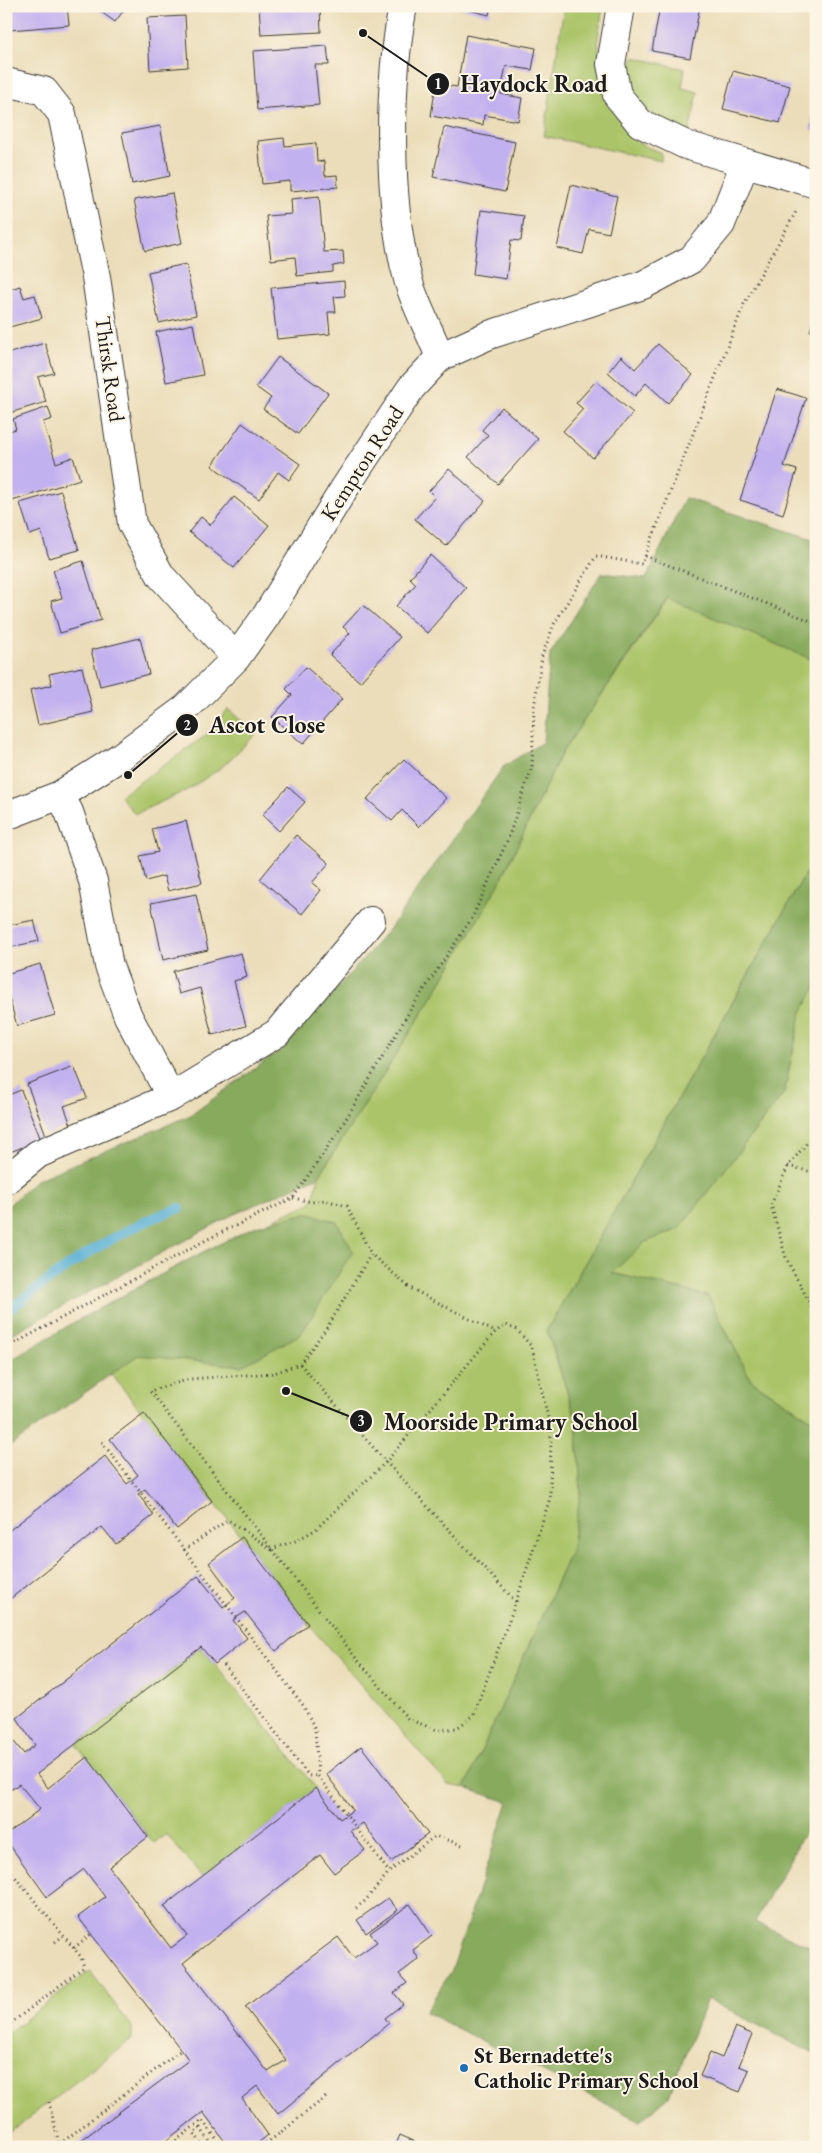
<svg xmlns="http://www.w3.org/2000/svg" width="822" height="2153" font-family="'EB Garamond',serif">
  <rect width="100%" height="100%" fill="#fcf5e5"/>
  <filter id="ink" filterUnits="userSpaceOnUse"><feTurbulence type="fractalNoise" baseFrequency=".02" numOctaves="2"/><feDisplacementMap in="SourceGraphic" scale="10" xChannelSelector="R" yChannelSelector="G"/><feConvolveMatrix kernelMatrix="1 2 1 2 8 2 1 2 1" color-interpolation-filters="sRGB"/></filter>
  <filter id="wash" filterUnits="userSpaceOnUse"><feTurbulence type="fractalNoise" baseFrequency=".0096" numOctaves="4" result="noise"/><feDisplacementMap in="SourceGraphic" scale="20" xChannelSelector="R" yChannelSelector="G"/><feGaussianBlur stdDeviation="1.12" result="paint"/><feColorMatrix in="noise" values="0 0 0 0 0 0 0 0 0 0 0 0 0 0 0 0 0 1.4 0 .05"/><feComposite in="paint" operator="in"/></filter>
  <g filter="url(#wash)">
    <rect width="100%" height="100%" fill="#ebddb9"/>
    <path fill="#abc469" stroke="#647042" d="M564,6H603L598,38L603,90L620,122L640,144L661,153V161L544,136Z
      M634,57L685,69L682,88L698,92L689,133C665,122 628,108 629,76C629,70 632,63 634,57Z
      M668,598L816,661V855L547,1330L576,1419L581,1491L571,1551L465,1788L448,1785L308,1624L242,1537L71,1324L203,1252L312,1202L319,1176L430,1001L501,880L561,754Z
      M228,709L256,734L221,768L187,790L135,814L120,796L205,736Z
      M816,986V1423L751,1380L708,1296L611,1273L645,1242L679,1229L784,1093L801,1014Z
      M201,1647L316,1788L202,1877L166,1834L154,1843L76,1745Z
      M90,1971L132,2027V2039L6,2135V2034Z"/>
    <path fill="#88aa5d" stroke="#52633c" d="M685,498L816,540V661L667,598L561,754L501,880L430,1001L319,1176L230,1216L6,1337V1208L36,1180L191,1115L287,1045L391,927L504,766L543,742L550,654L602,573L646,579Z
      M816,855V986L801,1014L784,1093L679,1229L645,1242L612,1273L708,1296L751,1380L816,1423V1812L755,1922L816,1949V2055L707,1999L669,2096L640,2121L425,2012L452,1970L508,1802L465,1788L571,1551L581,1491L576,1419L547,1330Z
      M306,1213L337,1222L353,1251L301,1334L242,1366L138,1355L6,1449V1363L71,1324L203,1252L256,1226Z"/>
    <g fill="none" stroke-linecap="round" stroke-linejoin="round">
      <path stroke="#59b0d6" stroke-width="10" d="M6,1312C59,1271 117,1229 180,1208"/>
    </g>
    <g id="blocks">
      <path fill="#c2b1ef" d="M8,6H67L69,25L10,30Z
        M93,6H127L115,22Z
        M259,6H320L321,32L261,35Z
        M453,6H491L489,15Z
        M660,6H700L690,58L652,51Z
        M185,16L188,67L150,70L147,18Z
        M466,35L536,48L532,70L506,66L503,81L501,94L522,98L518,121L484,115L483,125L431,116L436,84L457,87Z
        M327,46L329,65H315L319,105L257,110L253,51Z
        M733,71L790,86L780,123L723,109Z
        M815,110L816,111V131L810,130Z
        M160,126L170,176L132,184L122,133Z
        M444,127L515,142L505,192L433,177Z
        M284,138L285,146L316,143L317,162L324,161L325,176L337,175L338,187L290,191V181L262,184L258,141Z
        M6,146L11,171L6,172Z
        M571,185L617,196L609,233L589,229L583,254L557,248Z
        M172,193L182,243L145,251L134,200Z
        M319,196L324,252L343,251L344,264L333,266V272L297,276L295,257L271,260L266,216L292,214L291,199Z
        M481,210L524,216L521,241L511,240L506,279L473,274Z
        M186,264L196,315L159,323L148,272Z
        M6,275L11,289L20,286L24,298L35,295L42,318L6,328Z
        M344,281L345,296L334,297L336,312H328L330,334L277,339L271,288Z
        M815,313H816V333L810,331Z
        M193,324L203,375L166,382L156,332Z
        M45,343L54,373L38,377L46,402L6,414V354Z
        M658,344L693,375L668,403L646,383L635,396L608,372L621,356L635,369Z
        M278,357L328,393L298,434L263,409L271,398L256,387Z
        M596,381L633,413L593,458L563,431L583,409L576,403Z
        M777,389L806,398L784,466L797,470L783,514L740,500Z
        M48,407L52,419L43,422L56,463L73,457L80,479L9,502L6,492V432L16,429L13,419Z
        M502,407L538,439L498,484L468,457L488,435L482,430Z
        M242,423L300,464L289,480L278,472L259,499L212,466Z
        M449,469L485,501L446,546L415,519L435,497L429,491Z
        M61,491L79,550L49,558L41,531L30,535L20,503Z
        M234,497L269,525L234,568L189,532L201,517L211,525Z
        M430,555L466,588L427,633L396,606L416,584L410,578Z
        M83,561L101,620L60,633L51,601L62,598L53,570Z
        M363,605L400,637L360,682L330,655L350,633L343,627Z
        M140,638L149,674L100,686L91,650Z
        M82,667L93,712L38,725L30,690L52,685L49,674Z
        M306,667L342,699L303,744L272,717L292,695L286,689Z
        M404,759L446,798L419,827L402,810L392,821L367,799Z
        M288,787L305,802L279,831L262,815Z
        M186,821L202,883L168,891L164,876L146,881L140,856L158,852L152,829Z
        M296,835L329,863L312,883L321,890L302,914L260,879Z
        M196,894L208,950L163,960L151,903Z
        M6,912L10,925L34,920L39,941L6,948Z
        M241,953L247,977L234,981L246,1026L212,1035L200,988L179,994L173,971Z
        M40,964L55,1015L17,1026L6,986V974Z
        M74,1066L87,1098L64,1106L71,1125L46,1135L27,1084Z
        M21,1090L41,1140L10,1152L6,1144V1096Z
        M144,1413L212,1501L177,1529L145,1489L138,1494L154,1515L116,1544L102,1527L6,1602V1533L105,1456L127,1484L138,1475L110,1439Z
        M242,1537L308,1624L276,1651L245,1612L233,1620L247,1638L215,1664L201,1647L37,1774L48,1788L87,1757L148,1837L109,1867L171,1948L187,1936L164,1906L316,1788L340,1819L353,1810L326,1774L361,1746L428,1834L391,1862L363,1823L350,1831L365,1850L334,1873L320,1855L183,1963L268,2072L286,2060L245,2007L338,1937L354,1958L377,1942L370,1933L410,1904L432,1936L413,1950L419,1959L399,1974L407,1983L394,1993L403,2004L385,2018L389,2023L278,2114L257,2086L242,2098L268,2135L253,2147H229L203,2112L158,2147H78L76,2144L189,2060L78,1917L105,1897L84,1869L47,1897L6,1840V1835L40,1809L19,1784L6,1793V1732L24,1754L35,1745L17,1718L198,1576L223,1607L235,1598L209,1563Z
        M388,1898L398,1910L366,1933L357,1920Z
        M735,2027L752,2034L739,2066L749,2070L740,2092L700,2076L710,2053L722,2058Z
        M400,2135L427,2147H395Z"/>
    </g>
  </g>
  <g filter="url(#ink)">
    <use href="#blocks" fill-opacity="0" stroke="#3b3934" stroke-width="1"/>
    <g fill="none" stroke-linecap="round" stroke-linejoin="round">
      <g stroke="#3b3934" stroke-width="30">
        <path id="minor" d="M403,6C388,85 387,206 409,283C417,308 430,332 440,357
          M621,6L611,64L617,95L640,123L686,145L816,184
          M6,82L44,91L62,114L96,277L132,524L161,576L236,658
          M60,795L69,812L93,881L109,966L128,1016L171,1097
          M6,816L60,795L120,757L186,708L236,658L266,616L344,489L411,388L440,357L489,335L643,285L692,259L721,224L745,163
          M6,1180L38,1154L171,1097L277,1033L371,921"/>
      </g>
      <path stroke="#3b3934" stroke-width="3" stroke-dasharray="1 4" stroke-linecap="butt" d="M645,556L816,623
        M816,1132L788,1166L771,1205L786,1258L816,1315
        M788,1166L816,1173
        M293,1198L312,1202L325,1200L347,1206L371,1254
        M6,1348L208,1239L293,1198L340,1129L411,1009L472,918L508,839L532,767L534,708L542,656L554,624L596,556L642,564L744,304L797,210
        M300,1364L386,1462L516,1602
        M102,1442L303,1705L315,1729L318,1776L389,1872
        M184,1550L228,1520L271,1549L295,1541L315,1530L386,1462L495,1332L506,1325L517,1330L532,1347L551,1431L550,1498L516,1602L473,1716L457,1728L437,1730L408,1719L356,1658L150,1391L190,1379L274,1373L300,1364L328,1326L371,1254L410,1288L495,1332
        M224,1665L309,1776H318
        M6,1866L81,1957L84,1967L6,2027
        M356,1908L365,1901L389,1872L435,1836L462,1845
        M55,1942L63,1936
        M74,1948L91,1934
        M49,2102L59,2144L62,2147
        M56,2147L181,2050
        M168,2147L202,2120L223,2147
        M204,2147L194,2133L200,2128L214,2147
        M262,2147L326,2097"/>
      <use href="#minor" stroke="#fff" stroke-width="28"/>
    </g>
  </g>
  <circle fill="#1f6fb2" stroke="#fcf5e5" stroke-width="2" cx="464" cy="2068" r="5"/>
  <g text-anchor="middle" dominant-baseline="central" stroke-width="4" stroke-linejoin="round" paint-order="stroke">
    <g font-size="22" fill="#1c1c1c" stroke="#fcf5e5">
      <text transform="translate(110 369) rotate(82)">Thirsk Road</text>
      <text transform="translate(362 463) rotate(-57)">Kempton Road</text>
    </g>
    <g font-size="22" font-weight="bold" fill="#1c1c1c" stroke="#fcf5e5" text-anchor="start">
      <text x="474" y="2055">St Bernadette's<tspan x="474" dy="25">Catholic Primary School</tspan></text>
    </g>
  </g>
  <path fill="none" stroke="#1c1c1c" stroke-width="2" d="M363 33L438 84M128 775L187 725M286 1391L361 1421"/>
  <g fill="#1c1c1c" stroke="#fcf5e5" stroke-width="2">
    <circle cx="363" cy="33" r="5"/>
    <circle cx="128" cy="775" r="5"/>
    <circle cx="286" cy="1391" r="5"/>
    <circle cx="438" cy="84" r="12"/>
    <circle cx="187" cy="725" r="12"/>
    <circle cx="361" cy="1421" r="12"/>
  </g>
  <g font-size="15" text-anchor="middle" font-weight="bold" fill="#fff">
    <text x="438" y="89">1</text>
    <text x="187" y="730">2</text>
    <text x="361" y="1426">3</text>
  </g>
  <g font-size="24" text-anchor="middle" font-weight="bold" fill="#1c1c1c" stroke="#fcf5e5" stroke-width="4" stroke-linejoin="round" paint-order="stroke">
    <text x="534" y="92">Haydock Road</text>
    <text x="267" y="733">Ascot Close</text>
    <text x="511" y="1430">Moorside Primary School</text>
  </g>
  <rect width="822" height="2153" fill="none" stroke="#fcf5e5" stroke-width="25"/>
</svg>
